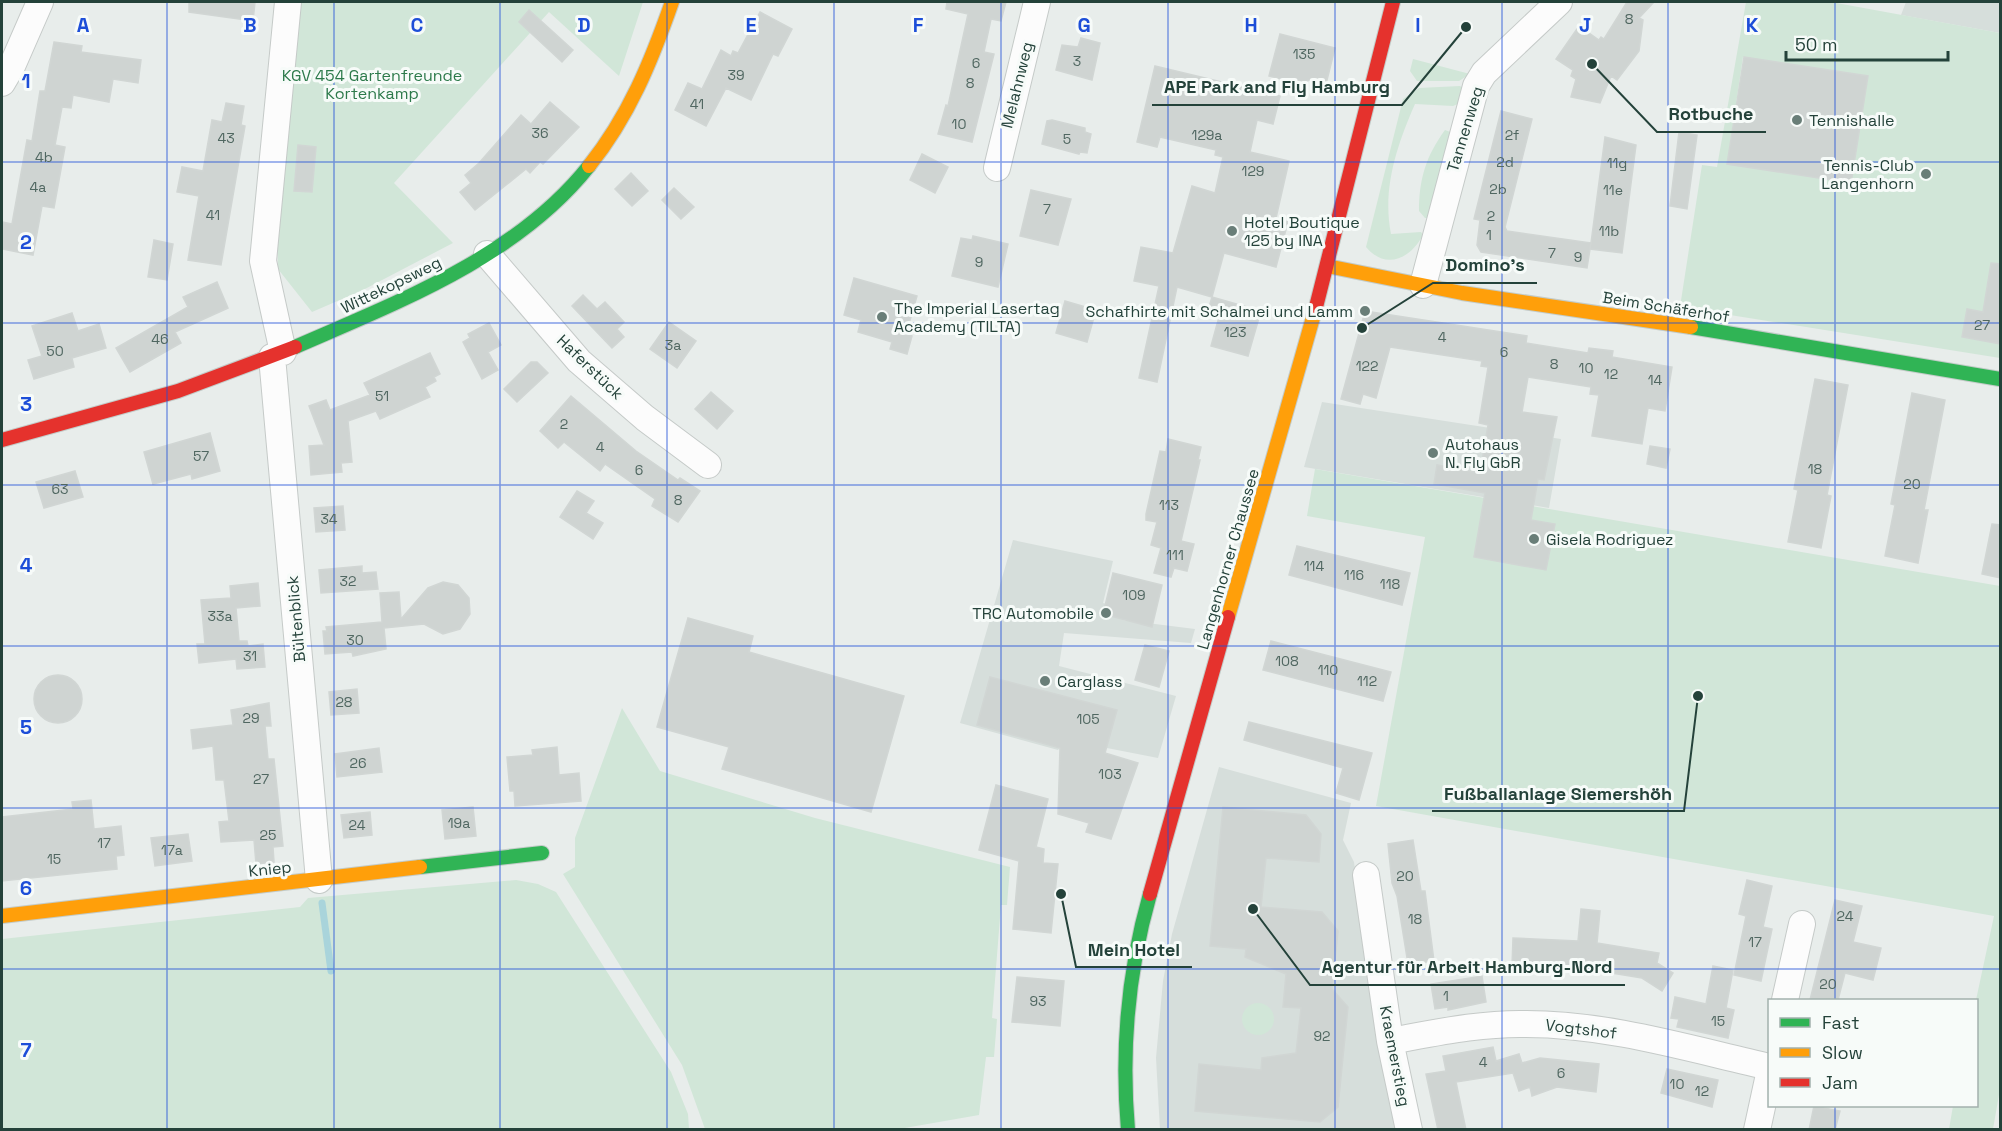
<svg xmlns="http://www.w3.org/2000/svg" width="2002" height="1131" font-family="'Space Grotesk',sans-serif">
  <rect width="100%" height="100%" fill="#e8edeb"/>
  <path fill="#d6dedb" d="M1906,2H2000V33L1901,15Z
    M1322,402L1561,439L1549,508L1304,467Z
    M1013,540L1113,561L1103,603L1125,609L1123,620L1195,629L1191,643L1064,633L1059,666L1176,696L1158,758L1066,740L1058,750L960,723Z
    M1219,767L1351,803L1343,840L1354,862L1372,1007L1399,1129L1160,1130L1156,1058L1163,981L1172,934Z"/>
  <path fill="#d1e6d8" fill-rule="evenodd" d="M299,2H643L619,76L549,12L394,183L453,243L363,290L312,312L278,269L277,200Z
    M1746,2H1831L2000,33V358L1680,307L1702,165L1717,167ZM1743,57L1867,76L1851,183L1727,164Z
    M1413,59L1470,74L1459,81H1417L1410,71Z
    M1460,86L1464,89L1460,103L1453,106L1415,104C1397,145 1382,189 1391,234L1421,232L1423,235C1411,258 1386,271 1366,247L1403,99L1419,88Z
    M1445,130L1453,133L1431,218H1425L1419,211C1419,179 1426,156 1445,130Z
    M1315,469L2000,586V1089L1993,1129H1949L1953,1106H1976V1000L1994,916L1376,806L1425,537L1307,516Z
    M622,708L660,771L815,818L1010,867L1007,905H1001L992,1018L997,1019L994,1057H986L979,1115L899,1129H705L682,1065L563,874L575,867V838Z
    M516,880L538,884L556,892L671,1072L688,1114L689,1129H2V939L300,907L308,898Z
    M1242 1019a16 16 0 1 1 32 0a16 16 0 1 1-32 0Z"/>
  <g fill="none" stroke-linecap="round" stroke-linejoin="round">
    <path stroke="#a9d4db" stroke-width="7" d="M322,903L331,971"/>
  </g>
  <path fill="#cfd4d2" stroke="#d1d6d4" stroke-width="1.5" d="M189,2H255L253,21L189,12Z
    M947,2H1006L1001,21L991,19L984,52L994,54L972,142L938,134L946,105L948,106L968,14L946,9Z
    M1627,2H1654L1639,18L1643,20L1639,51L1617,80L1611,76L1600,103L1571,97L1576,79L1571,76L1573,70L1556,59L1579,26L1599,40L1601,37L1604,39Z
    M529,10L573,50L562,62L519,22Z
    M760,12L792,29L778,56L773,54L751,100L726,88L706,126L675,110L688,83L702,89L721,50L731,56L733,51L738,53Z
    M1280,34L1335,48L1326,84L1308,80L1306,85L1269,76Z
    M1081,38L1100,43L1092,80L1056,70L1062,45L1078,47Z
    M54,42L82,46L81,52L141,60L138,83L113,79L109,102L73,95L71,108L62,107L55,145L65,147L54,208L42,206L33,255L2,249V222L12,224L27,140L32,141L40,91H45Z
    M1744,57L1868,76L1851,183L1727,164Z
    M1155,66L1280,96L1273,124L1257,120L1250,152L1289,161L1276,218L1288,222L1276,267L1224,253L1212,297L1177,287L1157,382L1139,378L1159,286L1134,281L1141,247L1173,253L1192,186L1215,193L1223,157L1215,155L1216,150L1160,137L1157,147L1137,142Z
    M550,102L579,127L543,164L540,162L530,173L526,169L475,210L460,192L471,183L465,175L479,163L521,115L531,124Z
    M226,103L244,106L241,125L245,126L221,265L188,260L199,196L177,192L182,167L203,171L212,120L222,122Z
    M1501,111L1532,119L1505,227L1507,231L1591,243L1605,137L1636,145L1622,253L1590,249L1591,243L1587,268L1481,252L1477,245L1480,220L1474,219Z
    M1052,120L1085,128V132L1091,134L1087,153L1080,152L1079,154L1042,144L1047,121Z
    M1679,132L1697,135L1687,209L1670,206Z
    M298,145L316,147L312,192L294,191Z
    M922,154L948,167L935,193L910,180Z
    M631,173L648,191L632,206L615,189Z
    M674,188L694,207L681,219L662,200Z
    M1031,190L1071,199L1058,245L1020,236Z
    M973,236L1008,244L998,287L952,276L961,238L972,240Z
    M154,240L173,244L167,280L148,277Z
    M1991,263L2001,264V344L1962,337L1967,309L1983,312Z
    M854,278L917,296L906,334L912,336L907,354L890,349L892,342L858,332L861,320L844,315Z
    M217,282L228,308L175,332L181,343L130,372L116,348L188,307L183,297Z
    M583,295L597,309L605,302L624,322L617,329L624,337L612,348L572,306Z
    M1212,297L1261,311L1248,356L1211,346L1219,317L1207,314Z
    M1065,301L1096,310L1087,342L1056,333Z
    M1365,311L1527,336L1526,343L1588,353L1589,348L1613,351L1612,357L1672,367L1665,411L1648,408L1642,444L1592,436L1599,395L1590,394L1591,387L1528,377L1522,412L1557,417L1544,480L1538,479L1531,520L1555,524L1546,570L1474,557L1485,493L1434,484L1437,465L1480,473L1488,425L1479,423L1488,367L1481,366L1482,361L1390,347L1376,398L1363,394L1360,404L1341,399Z
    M72,313L78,331L99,324L106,348L72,358L74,367L34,379L28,360L42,356L32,326Z
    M669,322L696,341L677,368L650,349Z
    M489,323L501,345L488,352L498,370L482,379L463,342L470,338L468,334Z
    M430,353L440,374L434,377L436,381L425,387L430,397L380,419L376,411L348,421L352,462L341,463L342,472L311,475L309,446L324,445L309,406L326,400L330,410L370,395L364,383Z
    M531,362H537L548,373L517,402L504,389Z
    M1815,379L1848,385L1827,495L1831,496L1821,548L1788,542L1798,490L1794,489Z
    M711,392L733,411L717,429L695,409Z
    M1912,393L1945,400L1924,510H1928L1918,563L1885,556L1895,505L1891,504Z
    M571,396L636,451L678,480L680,478L700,491L678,522L652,506L655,499L605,464L600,471L564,442L558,448L540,431Z
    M210,433L220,471L192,479L191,474L153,484L144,452Z
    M1168,439L1201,447L1198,460H1200L1181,541L1194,544L1187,571L1174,568L1171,577L1154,573L1161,548L1151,545L1157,522L1146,520V514L1160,451L1166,452Z
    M1650,446L1670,449L1666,468L1647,464Z
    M75,471L83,497L44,508L36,482Z
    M577,491L594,501L586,513L603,523L593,539L560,517Z
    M343,506L345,530L316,532L314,508Z
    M1992,524L2001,525V578L1982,574Z
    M1297,546L1410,573L1402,605L1289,575Z
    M362,566V573L376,572L378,589L321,593L319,570Z
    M1113,573L1162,585L1152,627L1103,614Z
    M443,582L458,585L469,598L470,614L460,629L443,634L424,624L384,628L386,649L353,656L352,652L325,654L323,631H327L326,627L382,622L380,593L399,592L401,619L428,588Z
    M258,583L260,606L236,608L239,641H247L248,646L263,644L265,667L237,669L236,659L199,663L197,644H205L201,600L231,598L230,586Z
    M688,618L753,636L749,652L904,696L871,812L722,769L729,747L657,727Z
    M1271,641L1391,672L1383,701L1263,670Z
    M1145,645L1169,651L1159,687L1135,680Z
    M34 699a24 24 0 1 1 48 0a24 24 0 1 1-48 0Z
    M990,677L1117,710L1105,753L1138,763L1111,839L1086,832L1089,823L1058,814L1060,748L977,725Z
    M357,689L359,713L331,715L329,692Z
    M269,703L271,726H265L268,759H274L283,846L273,847L274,862L256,864L254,840L221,842L219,822L229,821L224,780H216L213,746L193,749L191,730L233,725L231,710Z
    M1249,722L1372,753L1359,800L1336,793L1343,768L1244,740Z
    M557,747L559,775L579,773L581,801L515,806L514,791H510L507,757L533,755L532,750Z
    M379,748L382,772L337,777L335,754Z
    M996,785L1048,799L1036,847L1044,849L1043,863L1058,864L1051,933L1013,929L1019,861L979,850Z
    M91,800L94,829L121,826L124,855L116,856L117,869L2,881V817L73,809L72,802Z
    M473,807L476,836L445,839L442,810Z
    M1223,807L1306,815L1321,834L1319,862L1266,858L1261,907L1322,912L1338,931L1332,989L1348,1007L1338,1107L1320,1122L1195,1111L1199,1064L1261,1070L1262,1058L1296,1053L1301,1008L1283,1007L1286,974L1245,957L1246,949L1210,946Z
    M370,812L372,835L344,838L341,815Z
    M188,834L192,861L155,866L151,838Z
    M1413,840L1421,891H1425L1434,961L1408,964L1397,896L1392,883L1388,844Z
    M1747,880L1772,886L1763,927L1772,929L1761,981L1734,975L1746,916L1739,914Z
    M1835,900L1862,906L1853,942L1881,948L1873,980L1845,973L1838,1000H1810Z
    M1581,909L1600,911L1597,943L1659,953L1657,963L1673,973L1662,991L1642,978L1606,972V969L1512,966L1513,938L1578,941Z
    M1713,966L1733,970L1726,1008L1734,1010L1728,1038L1677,1027L1679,1019L1671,1018L1675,997L1706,1004Z
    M1482,976L1486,1002L1448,1010V1007L1435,1009L1431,984Z
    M1017,977L1064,981L1060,1026L1012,1022Z
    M1493,1047L1496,1061L1519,1054L1522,1063L1540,1058L1599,1064L1596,1092L1557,1087L1532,1096L1530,1087L1519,1091L1513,1073L1456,1082L1466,1130H1438L1426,1074L1446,1071L1443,1056Z
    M1667,1069L1718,1080L1712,1107L1661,1093Z
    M1814,1106L1840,1111L1835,1130H1809Z"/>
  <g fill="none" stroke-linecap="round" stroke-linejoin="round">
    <g stroke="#c5cac8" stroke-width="28">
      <path id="street" d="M2,83L12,66L40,2
        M997,168L1037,2
        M487,254L579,361L645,418L708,465
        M1423,285L1476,86L1484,73L1559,2
        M283,352L263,261L288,2
        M272,357L319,880
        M1366,875L1390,1041L1409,1130
        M1785,1000L1802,924
        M1390,1041C1435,1033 1480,1023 1526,1024C1609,1024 1690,1049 1770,1067
        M1757,1130L1770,1070"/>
    </g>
    <g stroke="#c3cbc8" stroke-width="16">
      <path id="fast" d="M1691,327L2000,379
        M295,347C398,302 517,257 589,166
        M420,867L542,853
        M1128,1130C1121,1050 1128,971 1150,894"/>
    </g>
    <g stroke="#c3cbc8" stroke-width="16">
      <path id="slow" d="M589,166C629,116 651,62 672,2
        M1327,266L1462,293L1691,327
        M1228,617L1316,307
        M2,916L420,867"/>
    </g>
    <g stroke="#c3cbc8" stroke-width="16">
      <path id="jam" d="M1316,307L1393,2
        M2,440L178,391L295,347
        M1150,894L1228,617"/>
    </g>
    <use href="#street" stroke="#fcfcfc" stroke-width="26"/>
    <use href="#fast" stroke="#30b455" stroke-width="14"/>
    <use href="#slow" stroke="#ff9f0a" stroke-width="14"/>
    <use href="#jam" stroke="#e5322d" stroke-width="14"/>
  </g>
  <path fill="none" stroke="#1d4ed8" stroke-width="1.5" stroke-opacity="0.55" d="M167,2V1130M334,2V1130M500,2V1130M667,2V1130M834,2V1130M1001,2V1130M1168,2V1130M1335,2V1130M1502,2V1130M1668,2V1130M1835,2V1000M2,162H2000M2,323H2000M2,485H2000M2,646H2000M2,808H2000M2,969H2000M1835,1106V1130"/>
  <g fill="#697e78" stroke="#f7fbf9" stroke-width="2">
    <circle cx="1797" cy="120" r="6"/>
    <circle cx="1926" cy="174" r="6"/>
    <circle cx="1232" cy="231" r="6"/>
    <circle cx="1365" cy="311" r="6"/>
    <circle cx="882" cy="317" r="6"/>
    <circle cx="1433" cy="453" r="6"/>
    <circle cx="1534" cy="539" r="6"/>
    <circle cx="1106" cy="613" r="6"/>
    <circle cx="1045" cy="681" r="6"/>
  </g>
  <g text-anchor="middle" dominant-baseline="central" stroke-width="6" stroke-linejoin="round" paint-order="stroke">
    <g font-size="14" fill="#506761">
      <text x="1629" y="19">8</text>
      <text x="1304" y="54">135</text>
      <text x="1077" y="61">3</text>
      <text x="976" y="63">6</text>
      <text x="736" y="75">39</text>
      <text x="970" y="83">8</text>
      <text x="697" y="104">41</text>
      <text x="959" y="124">10</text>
      <text x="540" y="133">36</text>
      <text x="1207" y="135">129a</text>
      <text x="1512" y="135">2f</text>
      <text x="226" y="138">43</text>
      <text x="1067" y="139">5</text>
      <text x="44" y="157">4b</text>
      <text x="1505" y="162">2d</text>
      <text x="1617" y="163">11g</text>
      <text x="1253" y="171">129</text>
      <text x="38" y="187">4a</text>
      <text x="1498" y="189">2b</text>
      <text x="1613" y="190">11e</text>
      <text x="1047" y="209">7</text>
      <text x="213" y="215">41</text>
      <text x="1491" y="216">2</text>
      <text x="1609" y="231">11b</text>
      <text x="1489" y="235">1</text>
      <text x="1552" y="253">7</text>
      <text x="1578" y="257">9</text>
      <text x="979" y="262">9</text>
      <text x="1982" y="325">27</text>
      <text x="1235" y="332">123</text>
      <text x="1442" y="337">4</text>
      <text x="160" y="339">46</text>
      <text x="673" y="345">3a</text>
      <text x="55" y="351">50</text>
      <text x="1504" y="352">6</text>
      <text x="1554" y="364">8</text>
      <text x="1367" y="366">122</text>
      <text x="1586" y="368">10</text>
      <text x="1611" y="374">12</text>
      <text x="1655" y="380">14</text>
      <text x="382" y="396">51</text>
      <text x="564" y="424">2</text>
      <text x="600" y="447">4</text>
      <text x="201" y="456">57</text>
      <text x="1815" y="469">18</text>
      <text x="639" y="470">6</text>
      <text x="1912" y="484">20</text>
      <text x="60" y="489">63</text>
      <text x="678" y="500">8</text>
      <text x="1169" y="505">113</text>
      <text x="329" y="519">34</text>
      <text x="1175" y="555">111</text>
      <text x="1314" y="566">114</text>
      <text x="1354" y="575">116</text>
      <text x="348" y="581">32</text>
      <text x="1390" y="584">118</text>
      <text x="1134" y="595">109</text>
      <text x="220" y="616">33a</text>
      <text x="355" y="640">30</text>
      <text x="250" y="656">31</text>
      <text x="1287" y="661">108</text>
      <text x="1328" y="670">110</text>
      <text x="1367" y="681">112</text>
      <text x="344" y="702">28</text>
      <text x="251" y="718">29</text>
      <text x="1088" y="719">105</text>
      <text x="358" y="763">26</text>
      <text x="1110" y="774">103</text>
      <text x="261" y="779">27</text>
      <text x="459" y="823">19a</text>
      <text x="357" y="825">24</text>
      <text x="268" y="835">25</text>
      <text x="104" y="843">17</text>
      <text x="172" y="850">17a</text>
      <text x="54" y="859">15</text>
      <text x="1405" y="876">20</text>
      <text x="1845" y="916">24</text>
      <text x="1415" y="919">18</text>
      <text x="1755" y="942">17</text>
      <text x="1828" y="984">20</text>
      <text x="1446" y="996">1</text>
      <text x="1038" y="1001">93</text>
      <text x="1718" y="1021">15</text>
      <text x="1322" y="1036">92</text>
      <text x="1483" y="1062">4</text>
      <text x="1561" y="1073">6</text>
      <text x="1677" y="1084">10</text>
      <text x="1702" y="1091">12</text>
    </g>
    <g font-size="16" fill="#2d7a4b" stroke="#f7fbf9">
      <text x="372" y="75">KGV 454 Gartenfreunde<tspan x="372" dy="18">Kortenkamp</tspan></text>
    </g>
    <g font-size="16" fill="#24423a" stroke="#f7fbf9">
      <text transform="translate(1017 85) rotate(-76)">Melahnweg</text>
      <text transform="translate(1465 129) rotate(-73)">Tannenweg</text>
      <text transform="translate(391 285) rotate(-26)">Wittekopsweg</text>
      <text transform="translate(1666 307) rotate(9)">Beim Schäferhof</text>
      <text transform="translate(590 367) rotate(44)">Haferstück</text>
      <text transform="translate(1228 559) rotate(-74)">Langenhorner Chaussee</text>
      <text transform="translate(296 619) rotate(-95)">Bültenblick</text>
      <text transform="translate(270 869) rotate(-6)">Kniep</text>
      <text transform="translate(1581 1029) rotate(7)">Vogtshof</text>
      <text transform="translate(1395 1056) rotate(79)">Kraemerstieg</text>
    </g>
    <g font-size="16" fill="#24423a" stroke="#f7fbf9" text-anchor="start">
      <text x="1809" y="120">Tennishalle</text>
      <text x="1914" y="165" text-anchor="end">Tennis-Club<tspan x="1914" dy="18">Langenhorn</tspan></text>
      <text x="1244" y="222">Hotel Boutique<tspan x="1244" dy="18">125 by INA</tspan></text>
      <text x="894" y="308">The Imperial Lasertag<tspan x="894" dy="18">Academy (TILTA)</tspan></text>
      <text x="1353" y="311" text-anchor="end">Schafhirte mit Schalmei und Lamm</text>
      <text x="1445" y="444">Autohaus<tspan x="1445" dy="18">N. Fly GbR</tspan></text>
      <text x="1546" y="539">Gisela Rodriguez</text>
      <text x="1094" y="613" text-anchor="end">TRC Automobile</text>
      <text x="1057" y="681">Carglass</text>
    </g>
  </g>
  <g font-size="20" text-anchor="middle" font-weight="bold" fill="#1d4ed8" stroke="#f7fbf9" stroke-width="6" stroke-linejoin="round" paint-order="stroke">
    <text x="83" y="32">A</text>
    <text x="250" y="32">B</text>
    <text x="417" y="32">C</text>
    <text x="584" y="32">D</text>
    <text x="751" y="32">E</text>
    <text x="918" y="32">F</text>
    <text x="1084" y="32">G</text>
    <text x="1251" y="32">H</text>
    <text x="1418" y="32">I</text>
    <text x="1585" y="32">J</text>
    <text x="1752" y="32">K</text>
    <text x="26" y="88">1</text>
    <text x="26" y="249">2</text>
    <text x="26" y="411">3</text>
    <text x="26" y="572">4</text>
    <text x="26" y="734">5</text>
    <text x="26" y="895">6</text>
    <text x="26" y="1057">7</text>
  </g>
  <path fill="none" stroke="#24423a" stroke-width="2" d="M1466 27L1402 105H1152M1592 64L1657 132H1766M1362 328L1433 283H1537M1698 696L1684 811H1432M1061 894L1076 967H1192M1253 909L1310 985H1625"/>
  <g fill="#24423a" stroke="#f7fbf9" stroke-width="2">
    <circle cx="1466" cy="27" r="6"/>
    <circle cx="1592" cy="64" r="6"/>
    <circle cx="1362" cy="328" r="6"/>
    <circle cx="1698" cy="696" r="6"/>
    <circle cx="1061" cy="894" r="6"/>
    <circle cx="1253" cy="909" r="6"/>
  </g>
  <g font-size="18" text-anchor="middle" font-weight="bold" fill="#24423a" stroke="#f7fbf9" stroke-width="6" stroke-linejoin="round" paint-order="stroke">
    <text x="1277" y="93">APE Park and Fly Hamburg</text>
    <text x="1711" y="120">Rotbuche</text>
    <text x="1485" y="271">Domino's</text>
    <text x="1558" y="800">Fußballanlage Siemershöh</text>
    <text x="1134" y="956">Mein Hotel</text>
    <text x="1467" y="973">Agentur für Arbeit Hamburg-Nord</text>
  </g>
  <rect width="2002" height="1131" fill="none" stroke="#24423a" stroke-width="6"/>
  <rect x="1768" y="999" width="210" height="108" fill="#f7fbf9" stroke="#a3b1ad" stroke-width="1.5"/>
  <rect x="1780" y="1018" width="30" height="9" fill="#30b455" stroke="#a3b1ad" stroke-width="1.5"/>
  <text x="1822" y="1029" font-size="18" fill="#24423a">Fast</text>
  <rect x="1780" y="1048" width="30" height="9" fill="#ff9f0a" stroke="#a3b1ad" stroke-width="1.5"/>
  <text x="1822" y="1059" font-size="18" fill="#24423a">Slow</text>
  <rect x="1780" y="1078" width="30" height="9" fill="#e5322d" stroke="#a3b1ad" stroke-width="1.5"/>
  <text x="1822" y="1089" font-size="18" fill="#24423a">Jam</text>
  <path d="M1786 51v9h162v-9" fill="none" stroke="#24423a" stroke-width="3"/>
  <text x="1795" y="51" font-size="18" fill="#24423a" stroke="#f7fbf9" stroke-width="4.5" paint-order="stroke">50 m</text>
</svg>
